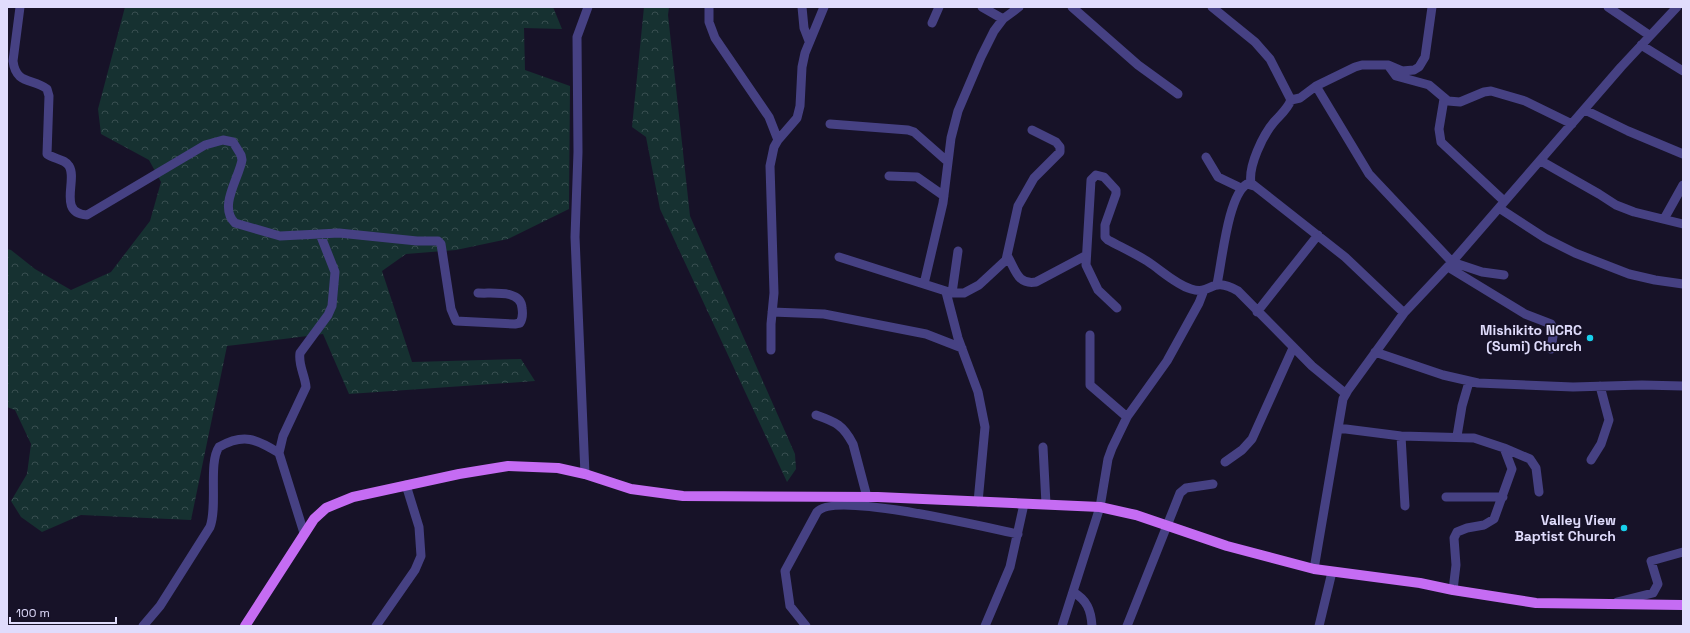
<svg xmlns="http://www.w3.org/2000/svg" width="1690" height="633" font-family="'Space Grotesk',sans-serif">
  <defs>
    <pattern id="forest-crowns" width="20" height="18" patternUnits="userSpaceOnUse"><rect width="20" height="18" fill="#163131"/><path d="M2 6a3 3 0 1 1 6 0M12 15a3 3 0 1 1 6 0" fill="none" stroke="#384e50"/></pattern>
  </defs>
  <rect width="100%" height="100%" fill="#171228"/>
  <path fill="url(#forest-crowns)" d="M125,7H553L562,29L524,28L525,70L570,86L569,209L508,239L456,250L406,254L382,271L412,362L521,359L535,381L349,394L323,334L227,346L191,520L81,515L42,532L21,517L11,501L27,474L31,444L15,410L7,407V249L11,250L35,269L71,290L111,272L150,221L161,182L149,160L101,134L98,109Z
    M644,7H669L668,15L690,216L795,454L796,469L787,482L660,209L646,137L632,127Z"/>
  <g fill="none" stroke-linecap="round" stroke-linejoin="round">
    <path stroke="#464183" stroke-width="9" d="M20,7L13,61C16,85 33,78 47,89L49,96L47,154C54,159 65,159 69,166C78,180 57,213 87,215L205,145L223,140L233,142L241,155L242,160C239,178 218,207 235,223L280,236L339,233L417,241H438L441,244L451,309L456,321L515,324L520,323C523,318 523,314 522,308C521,289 492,294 478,293
      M709,7V22L715,38L769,117L778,140
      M802,7L804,28L809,41
      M982,7L1003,19
      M1072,7L1138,65L1178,94
      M1212,7L1255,42L1270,59L1291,100L1300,98L1316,86L1355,67L1362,65H1388L1402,71L1414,70L1419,67L1425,57L1432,7
      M1608,7L1649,35
      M932,23L939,7
      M1641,45L1683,71
      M1388,65L1396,76L1429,85L1448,101L1460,102L1484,92L1491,91L1525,101L1572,124
      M1316,86L1369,174L1452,262L1482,272L1504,275
      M1444,99L1439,129L1441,142L1504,201
      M1291,100C1287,110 1280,115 1274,122C1263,135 1248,166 1251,183L1345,257L1404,313
      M1585,110L1628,131L1683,154
      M830,124L908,130L914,132L948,162
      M1206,157L1218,177L1241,188
      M1541,161L1599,194L1616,205L1634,212L1683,224
      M889,176L917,177L944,196
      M1499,208L1545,238L1575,253L1629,274L1655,280L1683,284
      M1664,219L1683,185
      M839,257L952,293H964L979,285L1006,260L1018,206L1034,178L1060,152V147L1056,142L1032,130
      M1008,257C1016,271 1018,285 1036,282L1085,256
      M1448,267L1525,314L1551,324L1554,330L1551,349
      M924,284L943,203L951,138L958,111L981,57L994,31L1003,19L1019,7
      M1217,284C1222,262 1228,195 1247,184L1254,186
      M946,292L958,338L978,392L985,427L978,502
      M952,293L958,251
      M1117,308L1098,290L1086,265L1091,180L1096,175L1104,177L1116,190V194L1105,225V237L1108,240C1121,247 1134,253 1147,261C1161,270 1175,284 1191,289C1212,296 1210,275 1238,291L1312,366L1346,394
      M772,312L824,314L926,334L962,348
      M1257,312L1318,235
      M1090,335V385L1127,417
      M771,350V324L774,293L770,166L774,147L778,140L797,118L800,106L802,67L805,53L824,7
      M1375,352L1443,375L1478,383L1573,387L1642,385L1683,386
      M816,415C836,422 843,425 853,444L867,497
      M1338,428L1401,436L1474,438L1504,448L1530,459L1536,468L1539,492
      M1401,436L1405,506
      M1457,436L1462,406L1469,382
      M1043,447L1046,504
      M1591,460L1601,444L1609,420L1600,386
      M1225,462L1242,450L1252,439L1293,348
      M585,474L575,237L578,152L577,37L588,7
      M1446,497H1503
      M304,533L279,453L283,436L306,387C305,375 298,365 300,353L328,315L332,306L335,272L320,234
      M1314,569L1343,399L1348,390L1404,313L1452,262L1621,67L1677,7
      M1453,590L1456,565L1454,538L1457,532L1467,528L1484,525L1494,519L1512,469L1504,448
      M1073,592C1087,600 1091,610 1092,626
      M1617,602L1653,593L1658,584L1651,561L1683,552
      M143,626L160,606L210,527C218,506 208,463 219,447C244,433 256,439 279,453
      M376,626L415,570L421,556L419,527L406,485
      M806,626L790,606L785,571L817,512C834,490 988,528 1018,534
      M985,626L1010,567L1024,504
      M1062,626L1100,507L1108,459L1112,448L1127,417L1167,361L1199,303L1204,290
      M1127,626L1180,493L1186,488L1213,484
      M1319,626L1332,572"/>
    <path stroke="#c56cf3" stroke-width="10" d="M245,626L314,519L326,508L353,497L459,474L508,466L558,468L585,474L631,489L683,496L878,497L1100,507L1136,515L1227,546L1314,569L1420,583L1453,590L1536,603L1683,605"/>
  </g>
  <g fill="#18d0ec" stroke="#171228" stroke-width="1.5">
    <circle cx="1590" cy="338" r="4"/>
    <circle cx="1624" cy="528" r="4"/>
  </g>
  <g text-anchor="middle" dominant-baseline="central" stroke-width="3.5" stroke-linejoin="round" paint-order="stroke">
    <g font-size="14" font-weight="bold" fill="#e0dcfc" stroke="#171228" text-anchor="end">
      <text x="1582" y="330">Mishikito NCRC<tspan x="1582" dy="16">(Sumi) Church</tspan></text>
      <text x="1616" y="520">Valley View<tspan x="1616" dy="16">Baptist Church</tspan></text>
    </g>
  </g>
  <rect width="1690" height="633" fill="none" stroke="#e0dcfc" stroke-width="16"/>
  <path d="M10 617v6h106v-6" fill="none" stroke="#e0dcfc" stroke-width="2"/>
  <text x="16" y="617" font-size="12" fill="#e0dcfc" stroke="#171228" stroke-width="3" paint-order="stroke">100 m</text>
</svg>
